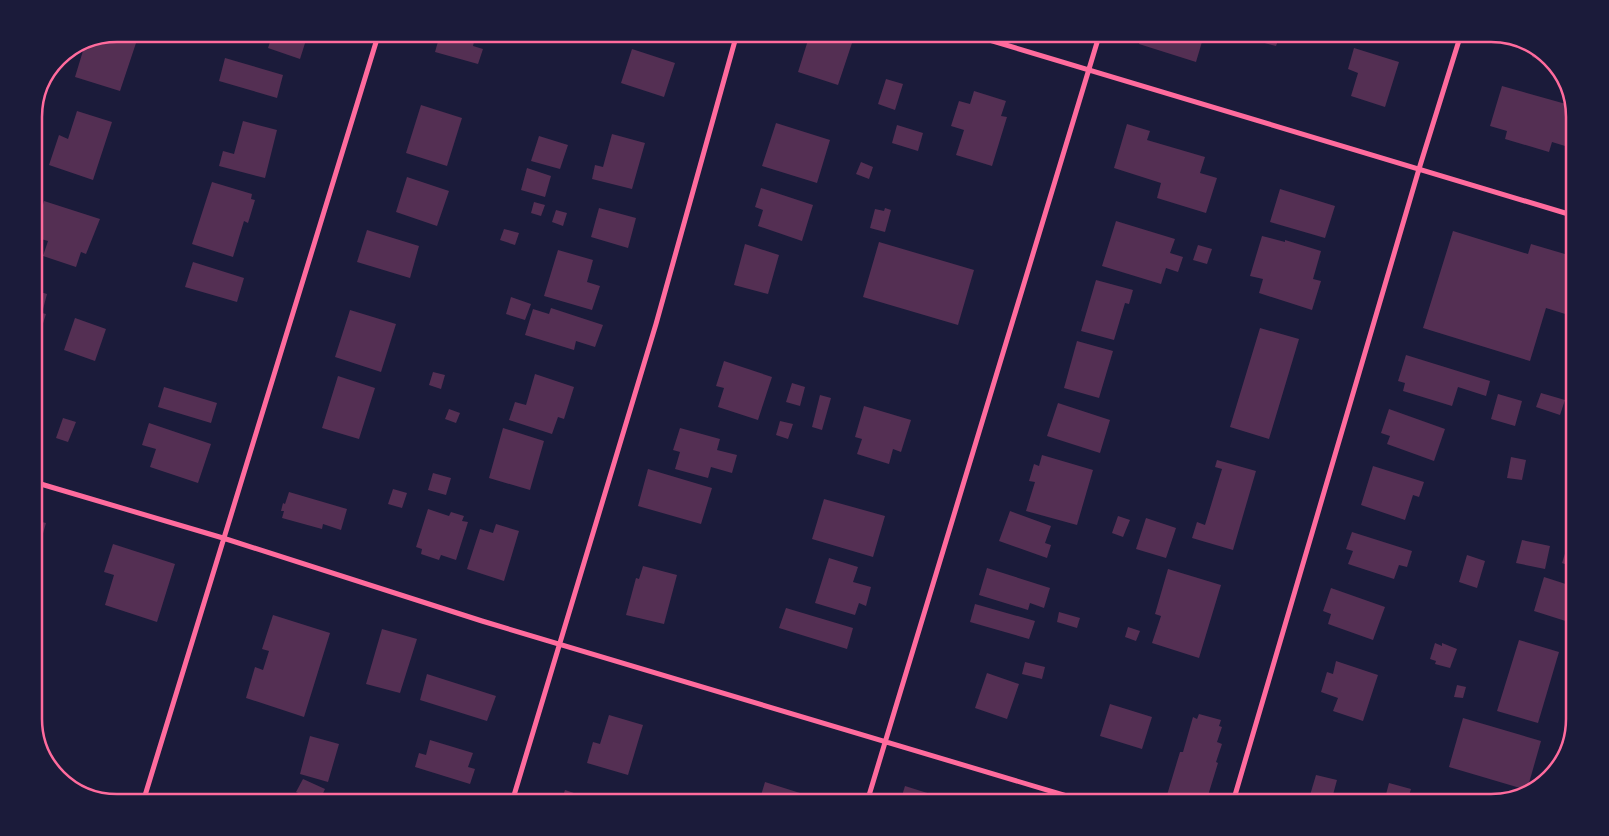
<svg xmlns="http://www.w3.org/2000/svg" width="1609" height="836" font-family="Figtree,sans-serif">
  <rect width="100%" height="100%" fill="#1b1b3a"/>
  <path fill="#542f53" d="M1141,35H1204L1196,62L1139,44Z
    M1259,35H1280L1276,46L1257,41Z
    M809,37H835L852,43L838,85L798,72Z
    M439,38H475L473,46L483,49L478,64L435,52Z
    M271,39H313L312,42L306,40L300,59L268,48Z
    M96,40H137L120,91L75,77L86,41L94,44Z
    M1354,48L1399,62L1385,107L1351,96L1358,73L1348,69Z
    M1535,48L1543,55L1553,64L1532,57Z
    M632,49L675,63L664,97L621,83Z
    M225,58L283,75L277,98L219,81Z
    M886,79L903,84L895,110L878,104Z
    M1502,86L1573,106L1575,112V149L1552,142L1549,152L1505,139L1507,131L1490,126Z
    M974,91L1006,101L1001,116L1007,117L992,166L956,155L964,130L951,126L959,101L970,104Z
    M421,105L462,118L447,166L406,153Z
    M77,111L112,122L93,180L49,165L59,135L68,139Z
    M243,121L277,130L265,178L219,166L223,151L234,154Z
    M776,123L830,140L817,183L762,166Z
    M1127,124L1150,131L1147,140L1205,157L1200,173L1217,178L1206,213L1157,198L1161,183L1114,168Z
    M897,125L923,133L918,151L892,143Z
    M612,134L645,143L632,189L592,179L595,165L603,167Z
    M539,136L568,145L560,169L531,161Z
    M861,162L873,167L869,179L856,174Z
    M527,168L551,176L545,197L521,190Z
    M407,177L449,191L437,226L396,212Z
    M212,182L252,194L251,199L255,200L248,223L244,221L233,257L192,244Z
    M761,188L813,205L802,241L758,226L763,210L755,207Z
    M1280,189L1335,206L1325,238L1270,222Z
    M44,201L100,219L86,254L81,252L76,267L43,256L48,241L34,237V205L42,208Z
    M534,202L545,205L541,216L531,213Z
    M599,208L636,218L628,248L591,237Z
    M885,208L891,210L885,232L870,228L875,209L884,211Z
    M556,210L567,213L563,226L552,222Z
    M1116,221L1175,239L1170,253L1183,257L1178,272L1166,268L1161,284L1102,266Z
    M504,229L519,233L515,245L500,240Z
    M367,230L419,246L410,278L357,262Z
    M1453,231L1528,254L1531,244L1575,257V317L1546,308L1530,361L1423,328Z
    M1262,236L1285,242V240L1321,251L1313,279L1321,281L1312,310L1259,293L1263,279L1250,276Z
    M879,242L974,270L958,325L863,297Z
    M745,244L779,255L768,294L734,285Z
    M1198,245L1212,249L1207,264L1193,260Z
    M558,250L593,260L587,282L600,286L592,310L544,296Z
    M193,262L244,278L237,302L185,287Z
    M1096,280L1133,290L1129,304L1125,303L1114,340L1081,331Z
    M34,290L47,294L42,313L46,314L40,333L34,331Z
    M511,297L531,304L525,320L506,314Z
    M551,308L603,325L595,347L576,341L574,350L525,335L533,309L549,314Z
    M350,310L396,324L381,372L335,357Z
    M75,318L106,329L95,361L64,350Z
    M1260,328L1299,339L1269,439L1230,427Z
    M1077,341L1113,351L1099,398L1064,388Z
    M1406,355L1490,381L1486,396L1458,387L1452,406L1403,391L1405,383L1398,381Z
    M724,361L772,377L758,420L718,407L724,388L716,386Z
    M433,372L445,375L441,389L429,385Z
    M535,374L574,387L564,419L558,417L552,434L509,420L515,402L526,405Z
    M338,376L375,388L359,439L322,428Z
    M792,383L805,387L800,406L786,402Z
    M164,387L217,403L211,423L158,407Z
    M1541,393L1565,400L1560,415L1536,407Z
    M1498,394L1522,401L1515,426L1491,419Z
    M820,395L831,398L822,430L812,427Z
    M1058,403L1110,420L1100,453L1047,436Z
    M864,406L911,420L901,452L893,449L889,464L857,454L862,439L855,437Z
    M449,409L460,413L456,423L445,419Z
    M1389,409L1445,429L1434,461L1387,444L1390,436L1381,433Z
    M63,418L76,422L68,442L56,438Z
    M780,421L793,424L788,439L776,435Z
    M149,423L211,444L198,483L150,467L156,449L142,445Z
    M503,428L544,441L530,490L489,478Z
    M680,428L720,439L717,450L737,455L732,473L711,467L708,478L675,469L680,452L673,450Z
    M1042,455L1093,470L1077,525L1026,511L1035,482L1029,481L1034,464L1039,466Z
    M1511,457L1526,460L1522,480L1507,478Z
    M1217,460L1256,471L1233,550L1192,538L1197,522L1205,525L1222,469L1215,467Z
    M1373,466L1424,482L1419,497L1413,495L1405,520L1361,505Z
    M648,469L712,488L701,524L638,506Z
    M433,473L451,478L446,495L428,490Z
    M393,489L407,493L402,508L388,504Z
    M289,492L347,509L341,530L323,524L322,529L282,518L284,511H281L283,503L285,504Z
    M824,499L885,516L873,557L812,539Z
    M428,509L449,516L451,512L464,516L462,521L468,522L456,560L441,555L439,560L421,554L422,549L416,547Z
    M1010,511L1051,526L1045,543L1051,545L1047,558L999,541Z
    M1118,516L1130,520L1123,537L1112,533Z
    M1146,518L1176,528L1166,558L1136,549Z
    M34,520L46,523L34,565Z
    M1575,522V568L1562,563Z
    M496,524L519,531L504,581L467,569L480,529L493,533Z
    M1352,532L1412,551L1407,567L1399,565L1394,579L1348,564L1353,551L1346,549Z
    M1522,540L1550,546L1545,569L1516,563Z
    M113,544L175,564L157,622L105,605L114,575L104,572Z
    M1467,555L1485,561L1477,588L1459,582Z
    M829,558L858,567L853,582L871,587L866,606L859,603L855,615L815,603Z
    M643,566L677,575L664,624L626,615L636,578L639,579Z
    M987,568L1050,588L1044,608L1030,603L1028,610L979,595Z
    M1168,569L1221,585L1199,658L1152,643L1161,616L1155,614Z
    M1544,577L1575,587V624L1534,611Z
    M1331,588L1385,607L1373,640L1328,624L1331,614L1323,611Z
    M975,604L1035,621L1029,639L970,622Z
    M786,608L853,628L847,649L779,628Z
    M1059,612L1080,618L1077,628L1057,622Z
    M273,615L330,633L304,717L246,698L255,667L263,670L269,651L262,649Z
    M1128,627L1140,631L1136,641L1125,637Z
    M382,629L417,639L400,693L366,684Z
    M1519,640L1559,652L1538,723L1497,711Z
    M1435,643L1442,646V643L1457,649L1450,668L1435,664L1436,661L1430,659Z
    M1336,661L1378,675L1363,721L1333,711L1338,698L1321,692L1327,672L1333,674Z
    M1025,662L1045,667L1042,679L1022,674Z
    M987,673L1019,684L1007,719L975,708Z
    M427,674L496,696L487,721L420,700Z
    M1457,685L1466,687L1463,698L1454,697Z
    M1110,704L1152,717L1142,749L1100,736Z
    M1199,714L1221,720L1219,726L1222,727L1217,742L1222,744L1216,762L1218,763L1206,802H1191L1167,795L1180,752H1183L1193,717L1197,719Z
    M609,715L643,725L628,775L587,763L593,742L600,744Z
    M1463,718L1541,741L1527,790L1449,767Z
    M310,736L339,744L328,782L300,774Z
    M430,740L473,753L468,767L475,769L470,784L415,767L419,753L426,755Z
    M1316,775L1337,780L1331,802H1308Z
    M303,779L325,789L319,802L296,792Z
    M765,782L800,793L797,802H759Z
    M1389,783L1411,789L1407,802H1384Z
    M905,786L956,802H900Z
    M565,790L601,802H561Z
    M242,793L270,802H239Z"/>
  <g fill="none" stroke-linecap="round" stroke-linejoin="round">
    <path stroke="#ff6b9d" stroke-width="5" d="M976,36L1575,216
      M34,482L223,538L482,621L1087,802
      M143,802L377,39
      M512,802L656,324L736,37
      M867,802L1099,36
      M1233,802L1419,169L1461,34"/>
  </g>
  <path d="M0 0H1609V836H0ZM117 42H1491A75 75 0 0 1 1566 117V719A75 75 0 0 1 1491 794H117A75 75 0 0 1 42 719V117A75 75 0 0 1 117 42Z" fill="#1b1b3a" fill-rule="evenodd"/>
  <path fill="none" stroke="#ff6b9d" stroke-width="2.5" d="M117 42H1491A75 75 0 0 1 1566 117V719A75 75 0 0 1 1491 794H117A75 75 0 0 1 42 719V117A75 75 0 0 1 117 42Z"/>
</svg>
